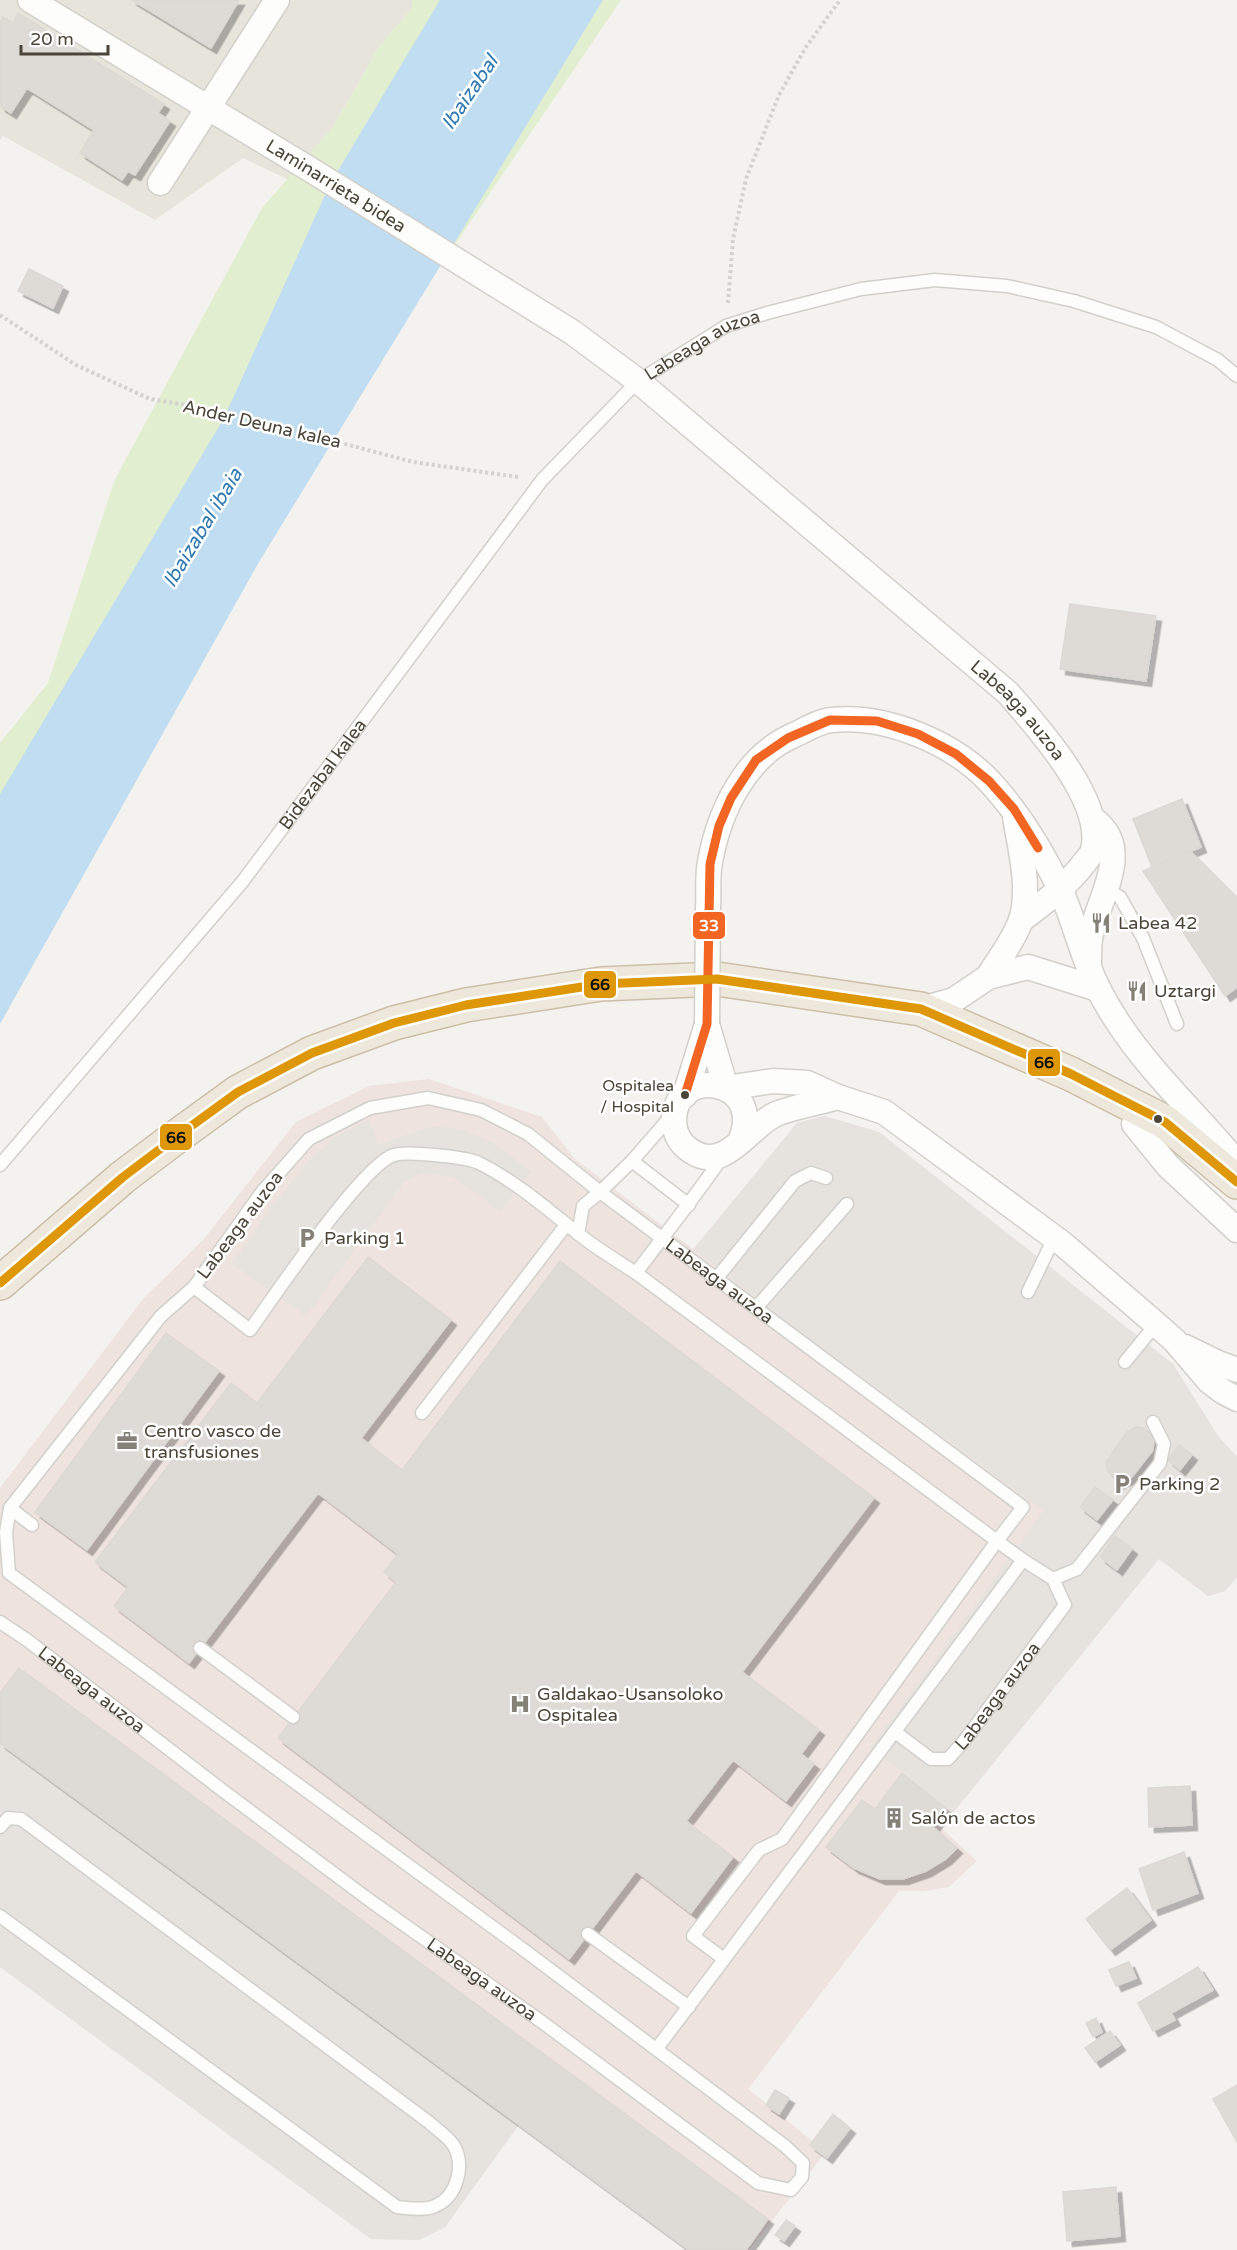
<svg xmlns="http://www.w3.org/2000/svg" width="1237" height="2250" font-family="'Varela Round',sans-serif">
  <defs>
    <filter id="shadow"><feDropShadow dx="5.5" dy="5.5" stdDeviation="0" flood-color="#0004"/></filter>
  </defs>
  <rect width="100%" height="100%" fill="#f4f2ee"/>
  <path fill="#e7e4dc" d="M0,0H412V9L381,44L333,127L289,180L243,158L155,220L3,136L0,140Z"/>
  <path fill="#eee3df" d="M429,1079L542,1117L575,1159L693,1249L797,1123L824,1116L879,1132L1173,1364L1218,1436L1237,1457V1577L1225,1591L1208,1596L1159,1559L941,1828L977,1861L949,1887L924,1891H899L748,2089L826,2152L749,2250H689L519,2125L445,2227L419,2240L371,2239L0,1967V1488L143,1299L203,1240L296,1122L369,1086Z"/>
  <path fill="#e1eecf" d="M412,0H621L169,666L0,932V743L48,683L115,479L262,208L333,127L381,44L412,9Z"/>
  <path fill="#e6e3df" d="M824,1116L879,1132L1173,1364L1218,1436L1237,1457V1577L1225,1591L1208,1596L1159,1559L952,1813L903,1772L870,1749L1043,1511L777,1314L694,1249L797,1123Z
    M369,1120L378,1145L432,1126L465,1130L493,1143L531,1171L501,1212L453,1177L421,1173L404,1183L306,1316L232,1264L271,1207L307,1163L335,1137Z
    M0,1743L519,2124L445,2227L419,2240L371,2239L0,1967Z"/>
  <path fill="#c0ddf1" d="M440,0H603L259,562L0,1024V794L224,418L330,184Z"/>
  <path fill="#dedbd6" stroke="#dcd9d4" stroke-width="1.5" filter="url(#shadow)" d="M132,0H239L211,48Z
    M18,13L164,104L158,113L170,121L135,175L128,171L122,180L80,153L94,130L27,88L11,113L0,106V23L3,17L13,23Z
    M29,269L63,286L53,308L18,291Z
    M1070,604L1156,616L1146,681L1060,669Z
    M1182,799L1201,847L1152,867L1133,819Z
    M1190,851L1237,898V987L1225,996L1143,871Z
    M368,1257L451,1320L361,1438L402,1470L560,1261L874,1498L742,1672L819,1730L801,1754L814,1764L786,1801L733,1760L686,1821L733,1857L691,1913L636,1871L569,1959L278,1738L396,1582L384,1572L398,1554L318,1493L189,1663L114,1606L128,1587L95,1562L231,1383L257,1403Z
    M166,1333L219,1371L87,1550L35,1512Z
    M1136,1427L1144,1428L1154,1437L1153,1450L1132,1477L1118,1483L1107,1470L1106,1462L1127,1432Z
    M1179,1445L1192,1455L1180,1470L1168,1460Z
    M1095,1487L1113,1500L1097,1520L1080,1507Z
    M1115,1536L1132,1549L1117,1570L1100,1557Z
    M19,1668L768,2219L746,2250H689L0,1743V1693Z
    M902,1773L947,1809L933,1827L957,1848L946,1859L926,1871L903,1879H880L854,1868L826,1847L862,1800L875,1809Z
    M1190,1786L1192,1825L1149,1827L1148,1788Z
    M1184,1852L1198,1893L1153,1910L1139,1869Z
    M1127,1888L1151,1920L1110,1950L1086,1919Z
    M1129,1962L1136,1978L1116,1986L1109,1970Z
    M1198,1967L1213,1990L1171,2013L1175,2020L1153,2031L1138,2003Z
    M1096,2018L1102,2032L1093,2037L1086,2023Z
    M1110,2031L1120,2045L1095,2062L1085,2048Z
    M1237,2085V2142L1213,2099Z
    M775,2090L789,2098L779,2114L766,2105Z
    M833,2114L850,2128L827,2158L810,2145Z
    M1116,2187L1120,2236L1067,2241L1063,2192Z
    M786,2220L795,2226L784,2241L775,2235Z"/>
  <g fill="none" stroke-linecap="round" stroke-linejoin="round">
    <g stroke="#d2d0cb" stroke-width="15">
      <g id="lane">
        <path d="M1106,890L1120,897L1143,938L1177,1024"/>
        <path id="s1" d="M673,1114L632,1161L600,1192L1023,1507L997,1541L636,1273C665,1234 695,1197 723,1156"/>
        <path d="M632,1161L689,1205"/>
        <path id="s2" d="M0,1165L243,881L542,480L638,381L726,326L767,313L861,289L935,280L1007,286L1074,301L1156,327L1218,360L1237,376"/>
        <path d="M578,1234L583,1206L600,1192L528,1134L481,1110L428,1098L370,1108L309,1139L262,1192L194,1287L250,1330C273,1298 362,1165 394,1155C407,1151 467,1157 479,1163C515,1181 545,1207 576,1232C594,1247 616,1260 636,1273"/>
        <path d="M716,1279L795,1181L811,1173L826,1178"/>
        <path d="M1028,1292L1054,1238"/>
        <path d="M756,1308L847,1204"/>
        <path d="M1125,1362L1156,1324"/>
        <path d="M422,1413L566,1225"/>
        <path d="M10,1508L32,1525"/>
        <path d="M1053,1579L1077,1569L1160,1463L1164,1444L1153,1422"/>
        <path id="s3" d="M0,1622L27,1640L222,1790L372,1902L542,2022L758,2183L791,2190L802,2177L803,2163L785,2146L524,1950L9,1573L6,1532L10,1508L161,1316L194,1287"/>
        <path d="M200,1648L293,1717"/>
        <path id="s4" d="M895,1732L931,1759H948L965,1740L1065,1605L1053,1579L1023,1560"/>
        <path d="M0,1827L8,1818L21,1819L430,2123C437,2130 449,2137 454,2146C465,2166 457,2197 435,2206C424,2211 409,2208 397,2207L0,1916"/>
        <path d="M588,1934L689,2007"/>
        <path d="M657,2048C706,1984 754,1919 803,1854L1023,1560L997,1541L782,1839L759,1850L693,1936L724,1959"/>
      </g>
    </g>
    <g stroke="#d2d0cb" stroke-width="27">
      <g id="street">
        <path id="s5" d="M30,0L311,170L572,332L638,381L1008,693C1038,728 1105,801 1093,850C1092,854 1088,858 1085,862C1067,886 1045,902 1021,920"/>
        <path d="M160,183L277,0"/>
        <path d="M708,908C709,893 707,877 710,862C719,812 745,756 794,735C805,730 819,721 832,720C886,714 954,743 991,783C1019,814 1042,851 1060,889C1071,913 1078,940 1088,965C1095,985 1106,1004 1117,1021C1150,1072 1198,1116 1237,1163"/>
        <path d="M1089,962C1089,955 1089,947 1090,939C1096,901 1136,850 1093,819"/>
        <path d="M988,977C999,959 1014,940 1021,920C1031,888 1020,849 1015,817"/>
        <path d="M921,1009L954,1000L988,977L1028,967L1098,989"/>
        <path d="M707,1024L726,1088"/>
        <path d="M726,1088L773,1081L807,1083L838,1097L884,1112L1063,1244L1156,1324L1175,1341L1209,1381L1222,1391L1237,1399"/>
        <path d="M685,1095L707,1024"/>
        <path d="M1134,1124L1168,1166L1237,1230"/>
        <path d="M741,1139C765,1078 675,1065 674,1120C674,1133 680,1144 691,1151C725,1174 749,1126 776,1114C796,1106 818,1103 838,1097"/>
        <path d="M1185,1347L1218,1363L1237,1370"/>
      </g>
    </g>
    <g stroke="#ccbfa9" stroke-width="36">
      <path id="highway" d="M0,1283L123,1177L172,1140L238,1092L312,1053L394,1023L466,1005L601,984L717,979L921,1009L1071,1074L1165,1122L1237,1182"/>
    </g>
    <path stroke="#d3d2cc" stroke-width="4" stroke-dasharray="3 3" stroke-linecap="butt" d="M728,303L733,239L746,179L779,95L806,47L840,0
      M0,315L76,365L150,399L220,411L413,462L518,477"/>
    <use href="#lane" stroke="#fdfdfc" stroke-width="12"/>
    <use href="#street" stroke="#fdfdfc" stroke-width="24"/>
    <use href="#highway" stroke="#ede8db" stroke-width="33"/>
    <g stroke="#d2d0cb" stroke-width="27" stroke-linecap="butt">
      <path id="street-bridge" d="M707,1024L708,908"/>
    </g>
    <use href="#street-bridge" stroke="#fdfdfc" stroke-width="24"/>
    <g stroke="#fff" stroke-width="14">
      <path id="bus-1" d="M685,1095L707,1024L710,864L719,826L731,798L756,760L788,738L830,720L877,721L918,734L956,754L989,781L1014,809L1038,848"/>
    </g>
    <g stroke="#fff" stroke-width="14">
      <path id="bus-2" d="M0,1283L123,1177L172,1140L238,1092L312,1053L394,1023L466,1005L601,984L717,979L921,1009L1071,1074L1165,1122L1237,1182"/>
    </g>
    <use href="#bus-1" stroke="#f26522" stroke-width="9"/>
    <use href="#bus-2" stroke="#dd9709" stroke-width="9"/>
  </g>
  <defs>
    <g id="restaurant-bare" transform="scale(1.62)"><path d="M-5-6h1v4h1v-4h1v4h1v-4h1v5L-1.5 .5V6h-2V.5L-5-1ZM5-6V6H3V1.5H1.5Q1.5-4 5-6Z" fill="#868178" stroke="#fff" stroke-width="2.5" paint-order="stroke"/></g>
    <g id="parking-bare" transform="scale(1.62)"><path d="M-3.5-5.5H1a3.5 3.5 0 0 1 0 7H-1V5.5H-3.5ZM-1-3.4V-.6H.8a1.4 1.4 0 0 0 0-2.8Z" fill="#868178" stroke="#fff" stroke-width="2.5" paint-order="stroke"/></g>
    <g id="office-bare" transform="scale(1.62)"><path d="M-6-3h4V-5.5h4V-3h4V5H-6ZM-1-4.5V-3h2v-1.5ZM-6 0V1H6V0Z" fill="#868178" stroke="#fff" stroke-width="2.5" paint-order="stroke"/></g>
    <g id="hospital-bare" transform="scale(1.62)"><path d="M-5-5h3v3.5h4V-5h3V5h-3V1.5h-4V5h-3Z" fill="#868178" stroke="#fff" stroke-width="2.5" paint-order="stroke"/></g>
    <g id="building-bare" transform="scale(1.62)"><path d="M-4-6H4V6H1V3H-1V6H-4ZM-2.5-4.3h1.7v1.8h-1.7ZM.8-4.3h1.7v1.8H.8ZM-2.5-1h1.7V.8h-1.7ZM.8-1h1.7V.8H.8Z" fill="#868178" stroke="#fff" stroke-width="2.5" paint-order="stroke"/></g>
  </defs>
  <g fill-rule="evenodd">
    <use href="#restaurant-bare" x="1101" y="923"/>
    <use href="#restaurant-bare" x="1137" y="991"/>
    <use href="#parking-bare" x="307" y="1238"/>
    <use href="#office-bare" x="127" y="1441"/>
    <use href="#parking-bare" x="1122" y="1484"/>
    <use href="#hospital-bare" x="520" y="1704"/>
    <use href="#building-bare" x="894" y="1818"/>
  </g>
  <g fill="#4b4439" stroke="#fff" stroke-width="2">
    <circle cx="685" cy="1095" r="5"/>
    <circle cx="1158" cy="1119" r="5"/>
  </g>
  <g text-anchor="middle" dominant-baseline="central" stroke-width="5" stroke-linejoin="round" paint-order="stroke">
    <g font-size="16" fill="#4b4439" stroke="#fff" text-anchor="end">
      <text x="674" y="1086">Ospitalea<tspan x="674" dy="21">/ Hospital</tspan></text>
    </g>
    <g font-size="18" fill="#4b4439" stroke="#fff">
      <text stroke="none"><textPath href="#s5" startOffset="358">Laminarrieta bidea</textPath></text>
      <text stroke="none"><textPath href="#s2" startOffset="1086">Labeaga auzoa</textPath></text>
      <text transform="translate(262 424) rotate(13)">Ander Deuna kalea</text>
      <text stroke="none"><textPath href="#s5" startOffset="1221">Labeaga auzoa</textPath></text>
      <text stroke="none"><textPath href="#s2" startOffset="507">Bidezabal kalea</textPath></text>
      <text transform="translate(240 1225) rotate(-53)">Labeaga auzoa</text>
      <text stroke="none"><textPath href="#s1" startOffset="256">Labeaga auzoa</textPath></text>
      <text stroke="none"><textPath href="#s3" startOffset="114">Labeaga auzoa</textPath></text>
      <text stroke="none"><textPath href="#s4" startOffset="142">Labeaga auzoa</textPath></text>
      <text stroke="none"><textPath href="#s3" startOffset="600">Labeaga auzoa</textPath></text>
    </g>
    <g font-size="18" fill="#4b4439" stroke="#fff" text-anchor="start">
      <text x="1118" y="923">Labea 42</text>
      <text x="1154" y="991">Uztargi</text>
      <text x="324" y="1238">Parking 1</text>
      <text x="144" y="1431">Centro vasco de<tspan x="144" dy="21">transfusiones</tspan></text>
      <text x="1139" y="1484">Parking 2</text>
      <text x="537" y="1694">Galdakao-Usansoloko<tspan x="537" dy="21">Ospitalea</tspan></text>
      <text x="911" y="1818">Salón de actos</text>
    </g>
    <g font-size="20" font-style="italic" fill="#2e7ab2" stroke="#fff">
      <text transform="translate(470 93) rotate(-56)">Ibaizabal</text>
      <text transform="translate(203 528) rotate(-59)">Ibaizabal ibaia</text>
    </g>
  </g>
  <g stroke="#fff" stroke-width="2">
    <rect x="692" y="911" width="34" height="29" rx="6" fill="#f26522"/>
    <rect x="583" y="970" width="34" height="29" rx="6" fill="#dd9709"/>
    <rect x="1027" y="1048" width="34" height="29" rx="6" fill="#dd9709"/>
    <rect x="159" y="1123" width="34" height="28" rx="6" fill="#dd9709"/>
  </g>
  <g font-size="16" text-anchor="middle" font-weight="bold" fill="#fff">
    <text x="709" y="931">33</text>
  </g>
  <g font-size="16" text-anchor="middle" font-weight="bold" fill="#111">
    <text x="600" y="990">66</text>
    <text x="1044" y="1068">66</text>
    <text x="176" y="1143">66</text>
  </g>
  <path d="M21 45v9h87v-9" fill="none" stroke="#4b4439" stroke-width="3"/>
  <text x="30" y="45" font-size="18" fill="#4b4439" stroke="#ffffff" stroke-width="4.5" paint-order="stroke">20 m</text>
</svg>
